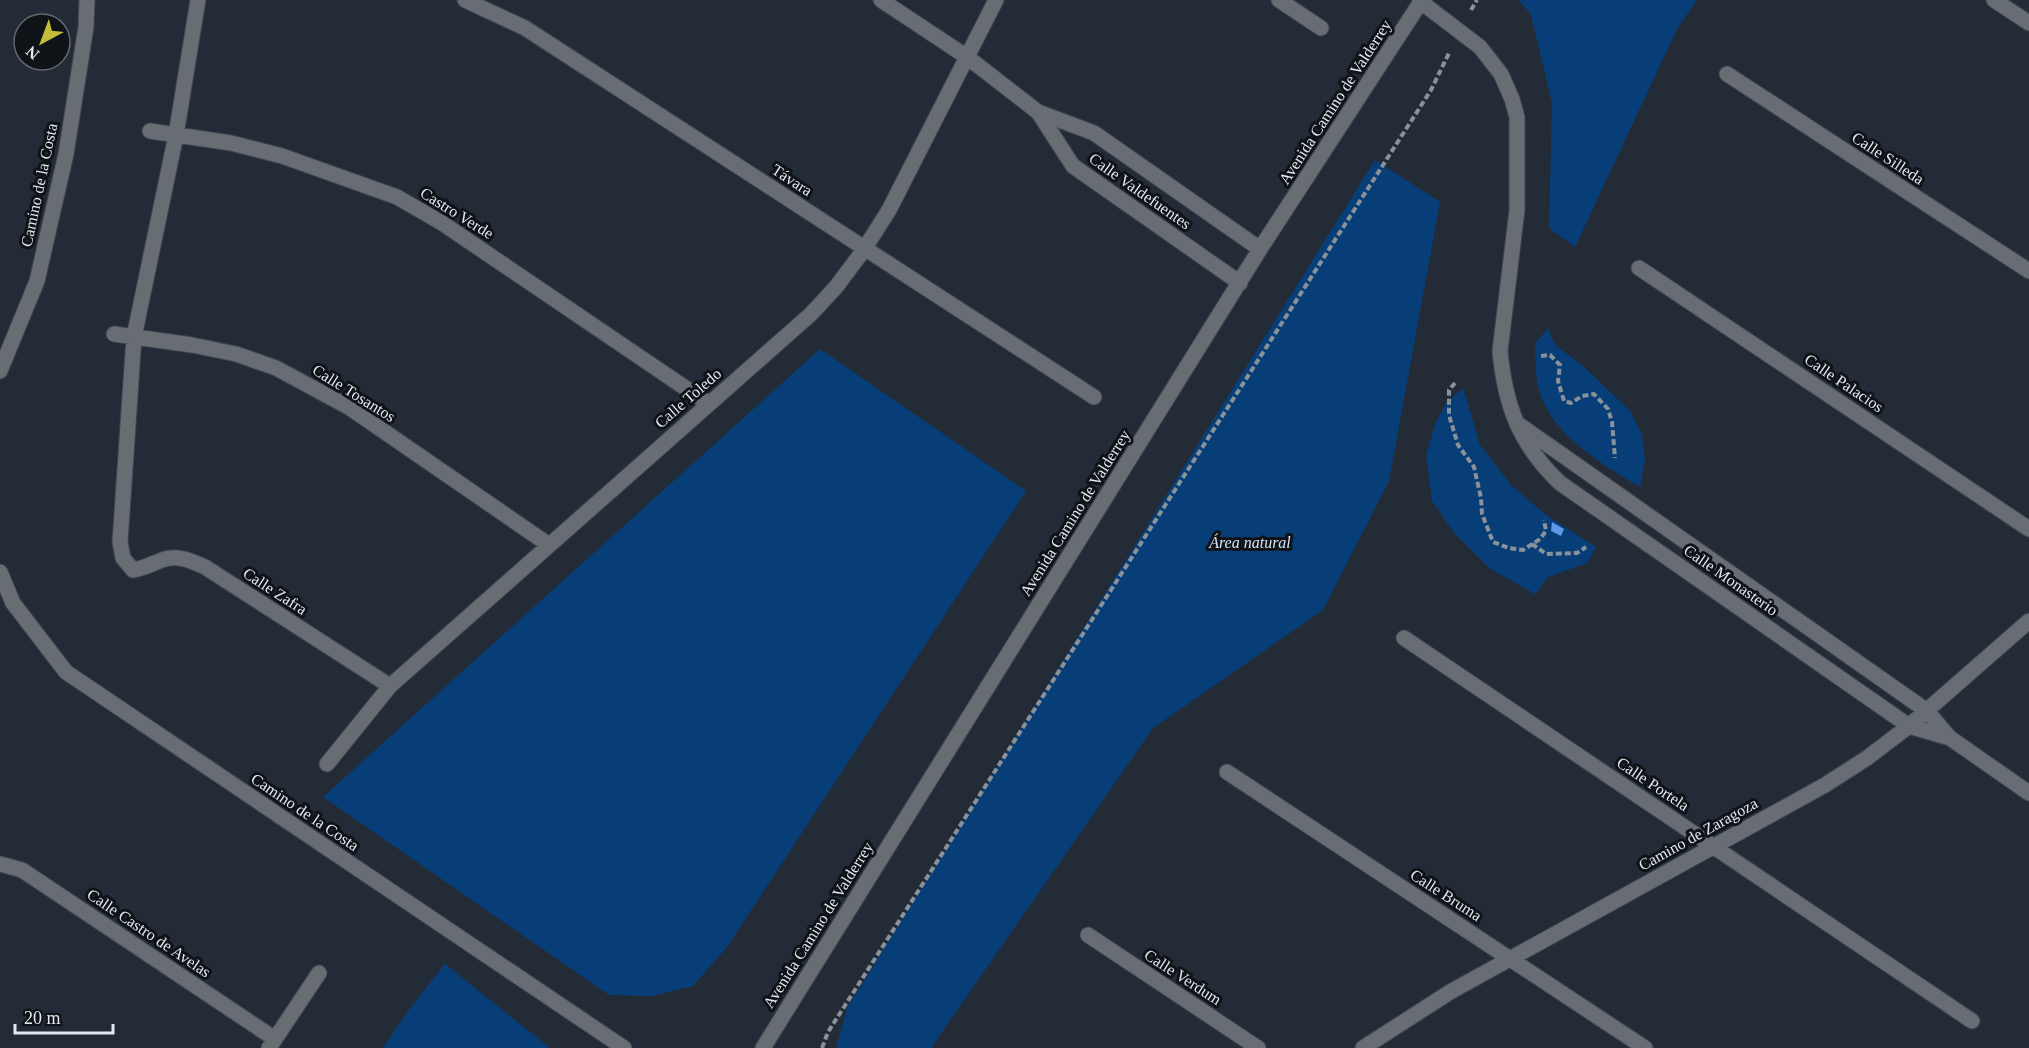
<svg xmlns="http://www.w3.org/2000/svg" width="2029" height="1048" font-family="'Times New Roman',serif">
  <rect width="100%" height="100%" fill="#222b36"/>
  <path fill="#083e78" d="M1519,0H1697L1678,27L1575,247L1549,228L1552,103L1531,15Z
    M1375,160L1440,202L1389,481L1323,610L1153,728L931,1048H836L847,1008Z
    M1548,328L1555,345L1582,365L1631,412L1642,435L1645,460L1640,487C1600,463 1545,431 1537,381C1535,369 1536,356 1535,344Z
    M820,349L1026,491L727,947L693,986L652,996L609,995L323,797Z
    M1463,388L1480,445L1511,485L1546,515L1596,547L1587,563L1548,577L1535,594L1489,568L1455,534L1432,501L1426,456L1435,424L1446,403Z
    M445,964L550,1048H383L410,1008Z"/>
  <path fill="#5d99e4" d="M1552,522L1564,529L1561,536L1551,531Z"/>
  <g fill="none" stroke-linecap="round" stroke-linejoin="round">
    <g stroke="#3d4650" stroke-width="17">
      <path id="minor" d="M198,0L176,135L134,337L120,542L123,558L133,570C145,568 151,564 162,560C176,554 192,561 205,567L390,686
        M465,0L525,28L1094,397
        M881,0L967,57L1038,112L1094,133L1260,249
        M1279,0L1321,28
        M1994,0L2029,23
        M1421,2L1480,47L1501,74L1512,99L1517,117V210L1500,351C1505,406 1520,445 1560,483L1909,726L1950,738
        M1727,74L2029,271
        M1038,112L1073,166L1240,283
        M150,131L231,143L282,156L397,197L442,223L709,404
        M1639,268L2029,529
        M114,334L192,345L236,354L276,368L350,408L549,545
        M0,371L37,281L66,154L86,27L87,0
        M1518,424L1927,711L1950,738L2029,793
        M0,572L13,603L66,672L624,1048
        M1404,638L1972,1021
        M327,764L390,686L811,314L836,287L863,251L889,210L996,0
        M1227,772L1645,1048
        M0,864L22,870L275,1039
        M1088,935L1258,1048
        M269,1048L319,973
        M763,1048L1260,249L1422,0
        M1363,1048L1450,992L1825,785L1867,758L1909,726L2029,621"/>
    </g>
    <path stroke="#899199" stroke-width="4" stroke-dasharray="6 3" stroke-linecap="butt" d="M1471,10L1477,0
      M1541,356L1550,355L1560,365L1558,381L1564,401L1571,403L1582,396L1594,394L1608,409L1612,422L1615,458
      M1455,383L1449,390V415L1458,445L1474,467L1481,498L1482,514L1493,542L1509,548L1523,550L1540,539L1546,531L1544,520
      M1532,544L1546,554L1577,553L1586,547
      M822,1048L828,1032L1431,90L1450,51"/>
    <use href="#minor" stroke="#686d73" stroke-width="15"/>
  </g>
  <g text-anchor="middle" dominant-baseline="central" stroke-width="6" stroke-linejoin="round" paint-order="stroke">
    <g font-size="16" fill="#e3e9f0" stroke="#0f1318">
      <text transform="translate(1335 102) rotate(-57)">Avenida Camino de Valderrey</text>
      <text transform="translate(1888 158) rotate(33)">Calle Silleda</text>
      <text transform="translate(792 180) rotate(33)">Távara</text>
      <text transform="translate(39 185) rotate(-78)">Camino de la Costa</text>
      <text transform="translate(1140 191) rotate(35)">Calle Valdefuentes</text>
      <text transform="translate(457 213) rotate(32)">Castro Verde</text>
      <text transform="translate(1844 383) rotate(34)">Calle Palacios</text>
      <text transform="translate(354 393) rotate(32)">Calle Tosantos</text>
      <text transform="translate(688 398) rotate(-41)">Calle Toledo</text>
      <text transform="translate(1075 513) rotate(-58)">Avenida Camino de Valderrey</text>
      <text transform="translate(1731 580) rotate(35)">Calle Monasterio</text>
      <text transform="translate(275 591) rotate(33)">Calle Zafra</text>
      <text transform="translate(1653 784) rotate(34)">Calle Portela</text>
      <text transform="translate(305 812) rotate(34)">Camino de la Costa</text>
      <text transform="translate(1698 834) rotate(-29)">Camino de Zaragoza</text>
      <text transform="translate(1446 895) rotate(33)">Calle Bruma</text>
      <text transform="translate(818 925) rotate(-58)">Avenida Camino de Valderrey</text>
      <text transform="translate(149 933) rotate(34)">Calle Castro de Avelas</text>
      <text transform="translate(1183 977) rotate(33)">Calle Verdum</text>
    </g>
    <g font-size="16" font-style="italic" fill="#d6e5f9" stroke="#0f1318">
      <text x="1250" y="542">Área natural</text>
    </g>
  </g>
  <g transform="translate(42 42) rotate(221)"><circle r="28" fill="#0f1318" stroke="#64696e" stroke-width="1.5"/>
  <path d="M0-4.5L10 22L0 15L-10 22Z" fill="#c6bc3c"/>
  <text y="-9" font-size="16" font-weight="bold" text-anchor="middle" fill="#e3e9f0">N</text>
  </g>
  <path d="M15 1024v9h98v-9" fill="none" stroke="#e3e9f0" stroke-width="3"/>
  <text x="24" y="1024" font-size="18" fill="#e3e9f0" stroke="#0f1318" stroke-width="4.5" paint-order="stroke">20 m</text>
</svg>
